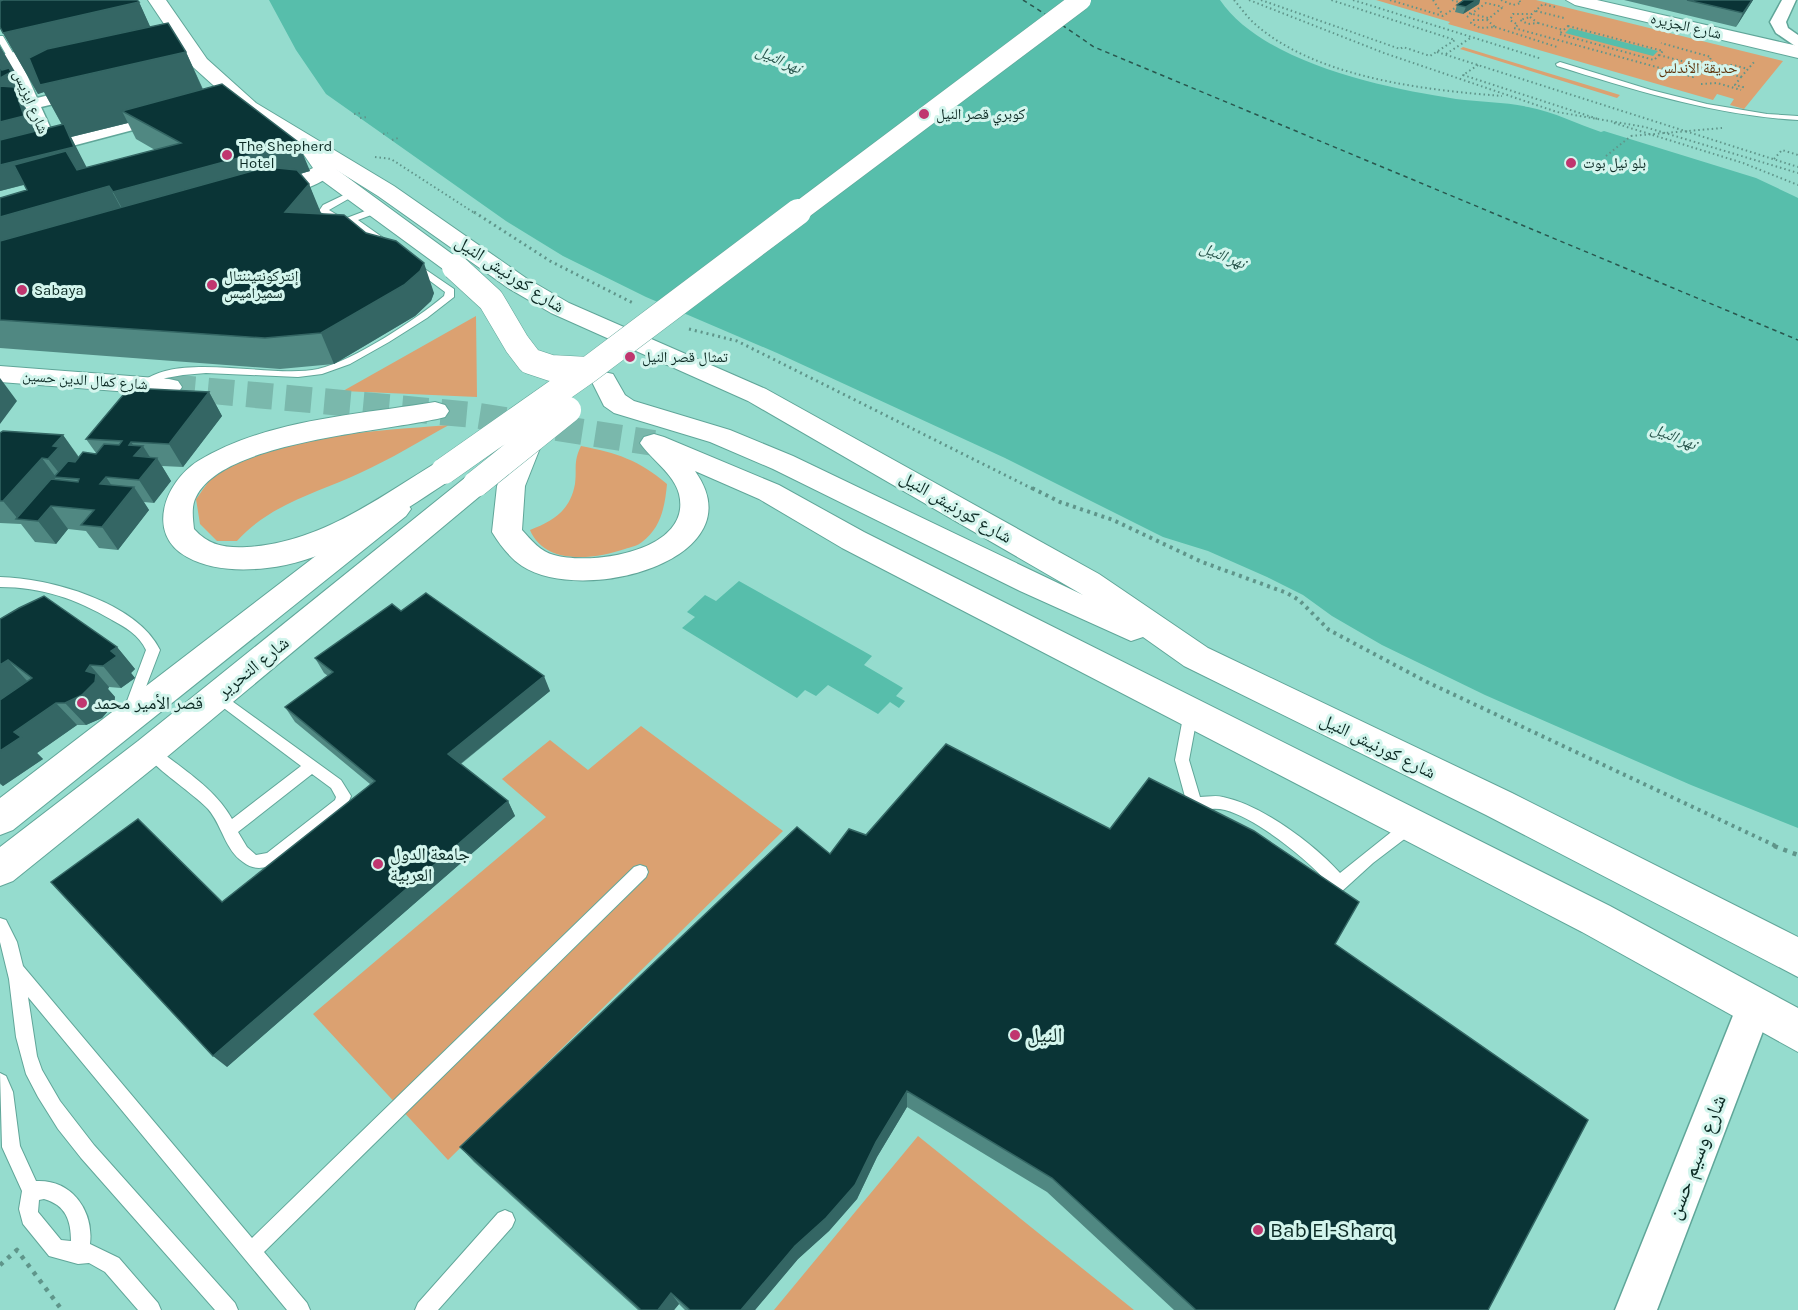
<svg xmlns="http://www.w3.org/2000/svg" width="1798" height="1310" font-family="Karla,'Noto Naskh Arabic',sans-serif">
  <rect width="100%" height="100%" fill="#95dcce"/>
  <path fill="#dba171" d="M1376,0H1536L1783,61L1744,109L1730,105L1734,99L1717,94L1713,100L1448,24L1450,22Z
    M1463,47L1620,95L1617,98L1460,49Z
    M476,316L477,397L343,391Z
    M449,425C420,441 391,459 360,473C317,493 270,504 237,541H217L200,524L196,499C202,492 208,480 216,474C263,436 389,430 449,425Z
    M581,446C617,453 639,460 667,484C665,506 661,528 642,542C638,546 630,547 625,549C595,559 545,566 530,530C553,521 570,511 575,484C577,468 573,462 581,446Z
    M641,726L783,831L448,1160L313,1014L546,817L502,779L550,740L588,770Z
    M918,1136L1134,1310H774Z"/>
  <path fill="#57beab" d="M269,0H1220C1263,63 1384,88 1456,99C1480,102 1505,102 1528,107C1555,112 1577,124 1601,132L1604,131L1756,178L1794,196L1798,198V828L1691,785L1485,695L1382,645L1332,616L1303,595L1267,577L1208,551L1163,537L1005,458L777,353L646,297L563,256L506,221L326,94L296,50Z
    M1570,28L1658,51L1653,56L1565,33Z
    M739,581L872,656L864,665L903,688L896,696L905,701L899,708L890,702L878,714L828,685L816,696L805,690L797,698L682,628L695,617L687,612L705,595L716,601Z"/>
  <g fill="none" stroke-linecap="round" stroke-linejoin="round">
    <path stroke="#2a574e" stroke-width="1.5" stroke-dasharray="4.5 4" stroke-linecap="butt" d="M1023,0L1045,14
      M1062,25L1094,47L1798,340"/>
    <path stroke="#7ab8ac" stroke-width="26" stroke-dasharray="26 13" stroke-linecap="butt" d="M169,387L473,415L654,443"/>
    <g stroke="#60a699" stroke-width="2">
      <path id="service" d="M0,36H3L16,58L15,60L8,58L0,44Z
        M1560,62L1651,90L1707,104L1767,114L1798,116V120C1714,115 1637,91 1557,66L1556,64Z
        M350,192L357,194L329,210L344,219L373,208H379V212L358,220L389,242V246H383L350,223L340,225L319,211L323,205Z
        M413,261L454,289V297L427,318L389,342L350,364L322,374L298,377L206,373L183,375L166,378L145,387L140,384C175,350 271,379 318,369C355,360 415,320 444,296L445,292L410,266L408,264Z
        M0,577C49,578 137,602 160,650L136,713H126L124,709L146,650C139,635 125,627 112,620C76,599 42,587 0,587Z
        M218,691L341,780L351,796L346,808L277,864C265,868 254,871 243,862C225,850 222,825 208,809C194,794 150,765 143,751L145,747L150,745L155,747C181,768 216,789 232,819L301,766L213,700L211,696L213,692ZM312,774L331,788L336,797L335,800L267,853L256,855L247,847L238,832Z
        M1191,706L1196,708L1198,712L1189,760L1200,797C1207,797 1216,795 1223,797C1262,805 1314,844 1340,873L1405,821L1410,819L1415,821L1418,826L1415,831L1373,863L1329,903L1323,905L1317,903L1315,898L1328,883C1307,859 1256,818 1225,810C1217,808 1209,809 1201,810L1198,821L1193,822L1188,821L1185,816L1187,804L1175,760L1184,712L1186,708Z
        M640,865L646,867L648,872L646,877L264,1252L307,1303L310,1310H287L28,997L37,1056L42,1070L60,1101L94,1145L235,1303L238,1310H215L81,1158L58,1129L38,1097L26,1074L16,1037L9,979L0,942V918L6,920L17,942L23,966L252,1238L634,867Z
        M0,1073L6,1076L13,1092L20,1146L36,1181C72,1179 94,1211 90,1244L119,1258L158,1303L161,1310H138L105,1272L89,1263L78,1264L49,1256L23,1224L19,1209L22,1191L2,1147ZM44,1199C66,1205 71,1221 71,1241L61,1240L38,1212L39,1200Z
        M505,1210L512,1213L515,1220L512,1227L438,1310H415L418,1303L498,1213Z"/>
    </g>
    <g stroke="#60a699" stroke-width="3">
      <path id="minor" d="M1782,0H1796L1786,22L1788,28L1798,35V48L1776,33L1770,22Z
        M54,44L60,46L62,49L60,52L21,61L37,98L86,86L94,91L92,95L41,107L56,140L165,111L174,116L171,120L0,165V154L40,144L26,111L0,117V107L22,101L6,64L0,65V55Z
        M1755,988L1768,993L1773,1005L1657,1310H1615L1742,993Z"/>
    </g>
    <g stroke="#60a699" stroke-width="2">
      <path id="tertiary" d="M1566,0H1597L1798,46V58L1575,5Z
        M305,136C317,139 332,159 335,171C325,185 272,203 256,199L253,194L256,189L297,176L313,168L295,142L298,138Z"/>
    </g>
    <g stroke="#60a699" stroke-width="2">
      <path id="primary" d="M324,165L332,166L463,262L467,267L463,272H447L316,176L313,171L316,166Z
        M476,474L486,477L490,484L486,491L162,761L13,881L0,886V847L138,741L466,477Z
        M396,499L406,502L411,509L406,516L13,830L0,835V798L386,502Z"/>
    </g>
    <g stroke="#60a699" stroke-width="2">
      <path id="trunk" d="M148,0H166L207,59L256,103L394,186L526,278L569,303L766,389L1099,574L1208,648L1512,793L1798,937V977L1486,815L1184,666L1143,637L1131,641L1020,591L773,469L710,442L614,413L604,406L591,380L595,374L604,372L613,374L625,395L634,401L730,430L793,456L1083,595L748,401L551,313L508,288L378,196L242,111L193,67Z
        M0,366L169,379L178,381L182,387L178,393L169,395L0,382Z
        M435,402L445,405L449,411L445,417C389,432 223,440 196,497C191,506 193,519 194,529C209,546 226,548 247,547C318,543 376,500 434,464L444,462L454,464L458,471L454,478C397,514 337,560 267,568C241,571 210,570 187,557C145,534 165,482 198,461C268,419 357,415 435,402Z
        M528,434L538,437L542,443L525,486L522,530C531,540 541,552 554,555C592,566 693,551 679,494C674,474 651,459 640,443L644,437L654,434L664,437L779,485L864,532L1610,906L1798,1008V1052L1582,932L842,548L759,499L695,471C758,559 584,606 522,566C510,558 500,545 492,532L497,486L514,443L518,437Z"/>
    </g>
    <path stroke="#5f958a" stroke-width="2" stroke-dasharray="1.5 3" stroke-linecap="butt" d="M1234,0C1241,8 1247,17 1255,24C1316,78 1425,90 1502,96
      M1249,0L1384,53L1557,112L1645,127L1798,173
      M1261,0L1400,49L1403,47L1430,56L1455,40L1331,0
      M1353,0L1542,59
      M1390,0L1443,16L1467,0
      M1433,0L1443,15
      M1452,0L1462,3
      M1501,0L1513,5L1521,3L1519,0
      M1555,7L1543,4L1532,14H1513L1510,20L1518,25L1514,28L1693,77L1696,74H1713L1720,70L1710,60L1711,57L1661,43
      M1536,11L1564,18
      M1469,13L1488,18
      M1467,17L1486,3L1503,7
      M1530,17L1538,23L1528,24L1520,20Z
      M1473,20H1487L1495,27L1480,28L1471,23Z
      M1487,20L1503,7
      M1538,23L1563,30
      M1568,26L1663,51L1654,60L1559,34Z
      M1495,27L1557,47
      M1437,52L1798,167
      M1446,54L1472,37
      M1659,55L1689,63
      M1691,62H1701L1709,68L1699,69L1689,65Z
      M1478,65L1463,75L1598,119
      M1708,66L1733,65L1748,69
      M1719,71L1741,77L1735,85L1743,87L1741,90
      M1741,77L1755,61
      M1701,84L1717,83L1741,90
      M354,114L361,113
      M360,118L367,117
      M1614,123L1743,163L1798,185
      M383,134L388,133
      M392,140L398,138
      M1606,156L1631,136
      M375,157L391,159L476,214
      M1774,159L1782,150L1798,155"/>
    <path stroke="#5f958a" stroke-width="3" stroke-dasharray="2 4" stroke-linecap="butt" d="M474,212L550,261L633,303
      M689,329L737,341L1035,490"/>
    <path stroke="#5f958a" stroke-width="4" stroke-dasharray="3 4.5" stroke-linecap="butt" d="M1032,488L1060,502L1113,520L1202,562L1287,593L1299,600L1329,630L1427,682L1778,847"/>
    <path stroke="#5f958a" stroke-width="4.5" stroke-dasharray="4 6" stroke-linecap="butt" d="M1774,846L1798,855
      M0,1265L17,1250L62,1310"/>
    <use href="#service" fill="#fff" fill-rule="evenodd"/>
    <use href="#minor" fill="#fff" fill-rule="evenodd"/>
    <use href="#tertiary" fill="#fff" fill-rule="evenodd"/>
    <use href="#primary" fill="#fff" fill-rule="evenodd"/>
    <use href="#trunk" fill="#fff" fill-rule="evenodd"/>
    <g stroke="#60a699" stroke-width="21" stroke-linecap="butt">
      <path id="primary-bridge-far1" d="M796,214L1081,0"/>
    </g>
    <g stroke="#60a699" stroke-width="27" stroke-linecap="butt">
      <path id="primary-bridge" d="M455,267L491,300L517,344L530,361L551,368L588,370
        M444,471L588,370L798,212
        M476,484L568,410"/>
    </g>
    <path stroke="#5f958a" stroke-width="2" stroke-dasharray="1.5 3" stroke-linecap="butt" d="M1631,136L1722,128"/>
    <use href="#primary-bridge-far1" stroke="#fff" stroke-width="20"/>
    <use href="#primary-bridge" stroke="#fff" stroke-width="26"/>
  </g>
  <path fill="#508882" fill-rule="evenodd" d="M0,0L139,2L150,27L186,52L203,89L310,171L300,174L309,184L320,214L434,293L431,301L415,316L334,364L280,369L0,348V198L27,190L24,185L0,191L14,70L17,77H14L27,100L22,102L30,115L36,131L62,125L44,92L38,94L0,28ZM128,123L136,139L155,150L86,168L71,137Z
    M1464,0H1480L1479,4L1463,14L1455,12L1457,5Z
    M1624,0H1753L1736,27Z
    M209,392L222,416L183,467L162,466L171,481L154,503L144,502L149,510L118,550L99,548L86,531L68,529L56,544L35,542L21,524L0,523V433L63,435L79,457L96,453L86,439Z
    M401,611L550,691L461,764L508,801L515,816L227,1067L370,784L295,722L285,707L328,676L324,673L315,658Z
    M0,619L117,647L135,669L131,673L135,678L121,688L109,687L108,689L115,697L114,704L102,718L86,725H77L37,753L43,759L3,786L0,784Z
    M866,835L1335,944L1488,1310H1174L1047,1192L907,1107L877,1157L857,1199L829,1231L798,1259L755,1310H685L679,1304L674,1310H638L474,1162L460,1147L830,854Z"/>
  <path fill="#346664" d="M1477,0H1480L1479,4L1463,14L1466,7Z
    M1752,0H1753L1736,27L1743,13Z
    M139,2L164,57L186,52L209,104L122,111L128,123L71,137L87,168L0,191V165L69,137L44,92L38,94L3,33Z
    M0,46L14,70L17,77H14L27,100L22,102L30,115L41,144L0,154Z
    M298,142L310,171L129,221L113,192Z
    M309,184L321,213L297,241L285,212Z
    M109,186L125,215L0,252V217Z
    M424,263L434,293L431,301L415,316L334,364L321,333Z
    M0,378L17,401L0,424Z
    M209,392L222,416L183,467L169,444Z
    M63,435L79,458L63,478L48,459L53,446Z
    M131,442L138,452L143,446L153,462L157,458L171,481L154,503L139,480L129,445Z
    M42,458L56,477H54L58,483L18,519L3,501Z
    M106,477L122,501L100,484Z
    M134,487L149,510L118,550L102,527Z
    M51,506L68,529L56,544L38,521Z
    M117,647L135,669L131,673L135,678L121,688L103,666L111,651Z
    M8,660L29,683L0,702V665Z
    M90,665L109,687L108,689L115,697L114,704L102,718L86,725L65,703Z
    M544,676L550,691L455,768L448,754Z
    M56,703L77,725L37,753L43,759L3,786L0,783V751L14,732Z
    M508,801L515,816L227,1067L213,1056Z
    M907,1091V1107L877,1157L857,1199L829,1231L798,1259L755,1310H741L876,1142Z
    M671,1293L679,1304L674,1310H658Z"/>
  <path fill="#0a3436" stroke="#346664" stroke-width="1.5" d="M3,0H137L139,2L3,33L0,27V1Z
    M1464,0H1477L1466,7L1457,5Z
    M1687,0H1752L1743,13Z
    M168,23L186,52L40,85L29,58L47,49Z
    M0,65L2,70L9,68L11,72L0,78Z
    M222,84L298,142L113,192L109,186L0,217V198L27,190L14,165L66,151L77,170L181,143L122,111Z
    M0,86L14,87L24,116L0,122Z
    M64,124L74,147L0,165V140Z
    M267,167L297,170L309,184L285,212L344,215L366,233L396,241L424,263L420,271L404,285L321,333L265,338L0,320V241Z
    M129,388L209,392L169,444L131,442L129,445L143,446L134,456L157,458L139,480L106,477L100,484L134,487L102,527L81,525L94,510L51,506L38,521L16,519L51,479L78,482L79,479L54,477L68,461L75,462L83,452L96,454L104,444L119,445L122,441L86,439Z
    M3,431L63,435L53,446L59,447L48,459L42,458L3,501H0V433Z
    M426,593L544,676L448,754L508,801L213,1056L51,882L138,819L222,902L375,781L285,707L333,672L315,658L392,604L401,611Z
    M44,596L117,647L111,651L117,656L103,666L90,665L86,671L96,674L95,682L82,695L65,703H56L14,732L21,737L0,751V700L32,678L8,660L0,665V619L19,608Z
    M946,744L1110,829L1149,778L1254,831L1359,902L1335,944L1588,1120L1488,1310H1196L1052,1178L907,1091L876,1142L855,1185L826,1218L795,1246L741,1310H690L671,1293L658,1310H641L460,1147L797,827L830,854L849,829L866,835Z"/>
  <g fill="#c0366f" stroke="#d3f5ed" stroke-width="2">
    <circle cx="924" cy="114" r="6"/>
    <circle cx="227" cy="155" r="6"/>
    <circle cx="1571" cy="163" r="6"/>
    <circle cx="212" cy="285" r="6"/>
    <circle cx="22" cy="290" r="6"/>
    <circle cx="630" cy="357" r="6"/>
    <circle cx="82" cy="703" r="6"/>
    <circle cx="378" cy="864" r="6"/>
    <circle cx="1015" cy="1035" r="6"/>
    <circle cx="1258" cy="1230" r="6"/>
  </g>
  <g text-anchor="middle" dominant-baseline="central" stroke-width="6" stroke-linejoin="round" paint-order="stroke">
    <g font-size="15" fill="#0c2a24" stroke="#d3f5ed">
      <text transform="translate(1686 26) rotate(13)">شارع الجزيره</text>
      <text transform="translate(31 102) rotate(67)">شارع ايزيس</text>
      <text transform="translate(85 380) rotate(4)">شارع كمال الدين حسين</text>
    </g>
    <g font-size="15" fill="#5e350d" stroke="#d3f5ed">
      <text x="1698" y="68">حديقة الأندلس</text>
    </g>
    <g font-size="15" fill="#0c2a24" stroke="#d3f5ed" text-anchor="start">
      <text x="936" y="114">كوبري قصر النيل</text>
      <text x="239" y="146">The Shepherd<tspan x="239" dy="17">Hotel</tspan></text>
      <text x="1583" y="163">بلو نيل بوت</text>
      <text x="224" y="276">إنتركونتيننتال<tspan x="224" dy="17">سميراميس</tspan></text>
      <text x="34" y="290">Sabaya</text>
      <text x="642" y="357">تمثال قصر النيل</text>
    </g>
    <g font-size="16" font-style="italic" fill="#2a574e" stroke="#d3f5ed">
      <text transform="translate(779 59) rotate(24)">نهر النيل</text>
      <text transform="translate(1223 255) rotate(22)">نهر النيل</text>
      <text transform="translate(1674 436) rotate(22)">نهر النيل</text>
    </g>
    <g font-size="18" fill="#0c2a24" stroke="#d3f5ed">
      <text transform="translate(510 274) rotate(33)">شارع كورنيش النيل</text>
      <text transform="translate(956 507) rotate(30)">شارع كورنيش النيل</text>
      <text transform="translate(253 667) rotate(-39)">شارع التحرير</text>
      <text transform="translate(1378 746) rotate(26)">شارع كورنيش النيل</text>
    </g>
    <g font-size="18" fill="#0c2a24" stroke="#d3f5ed" text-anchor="start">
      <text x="94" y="703">قصر الأمير محمد</text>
      <text x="390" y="854">جامعة الدول<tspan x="390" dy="21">العربية</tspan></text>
    </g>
    <g font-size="21" fill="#0c2a24" stroke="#d3f5ed" text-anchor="start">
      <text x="1027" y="1035">النيل</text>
      <text x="1270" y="1230">Bab El-Sharq</text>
    </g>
    <g font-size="21" fill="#0c2a24" stroke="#d3f5ed">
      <text transform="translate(1696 1157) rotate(-69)">شارع وسيم حسن</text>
    </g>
  </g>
</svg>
